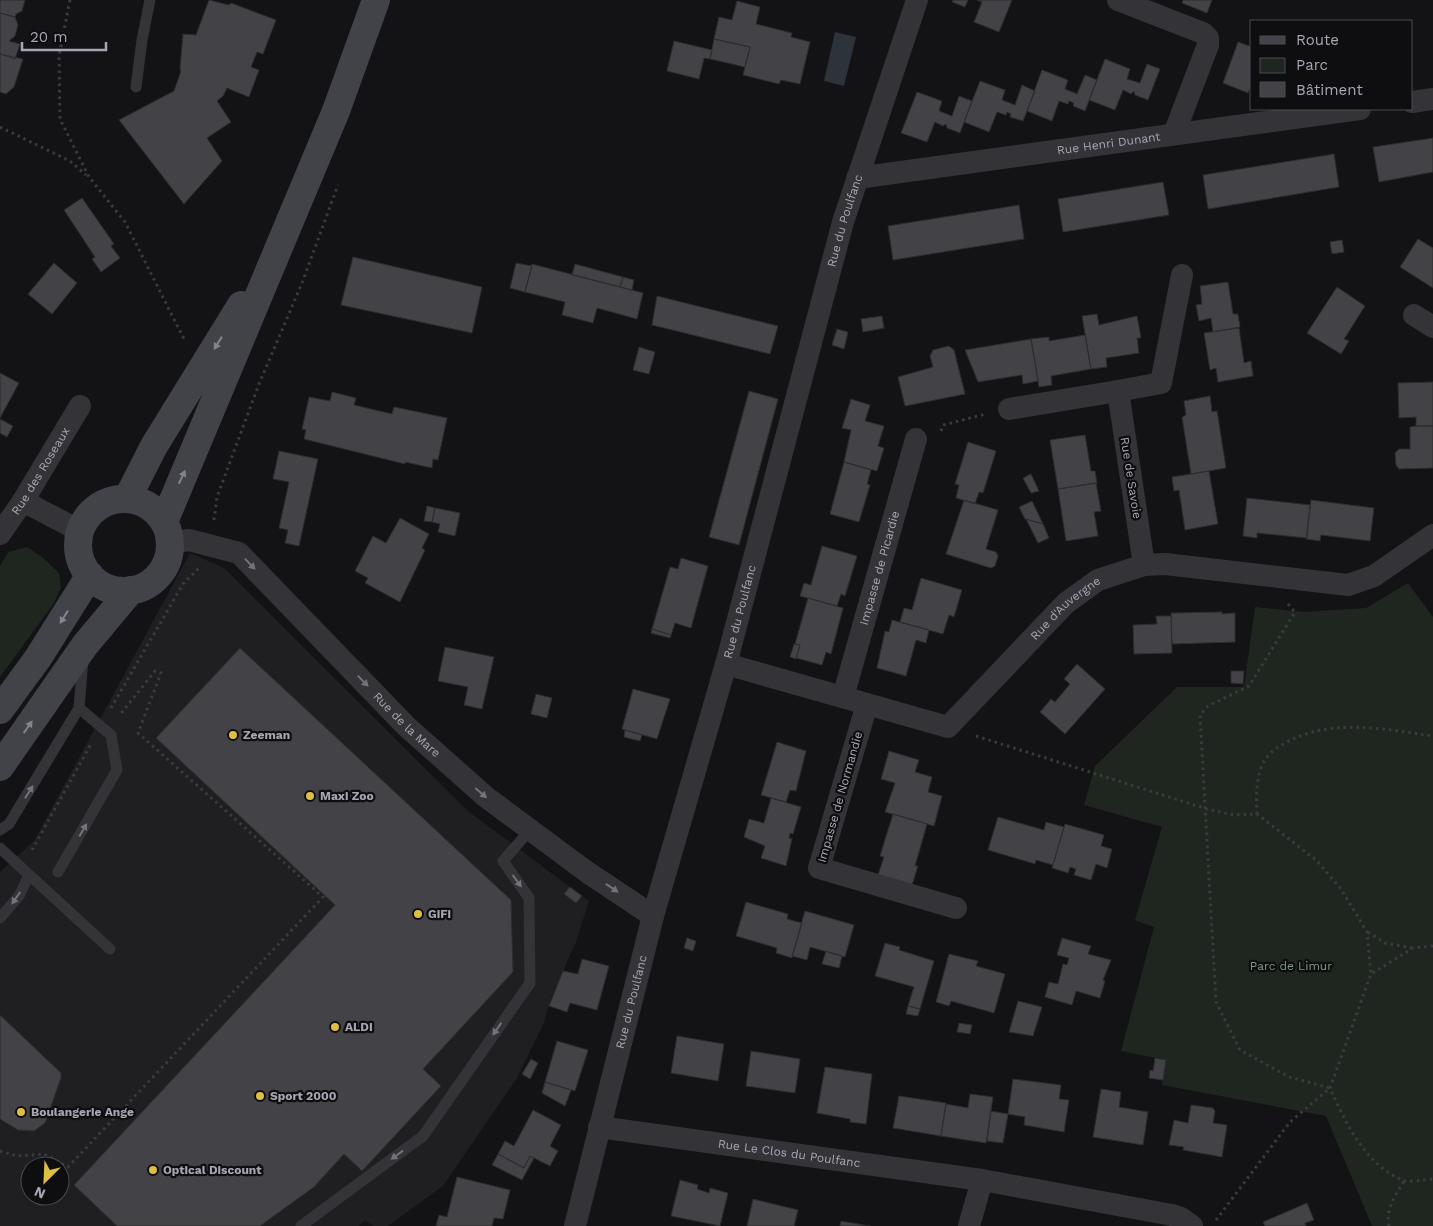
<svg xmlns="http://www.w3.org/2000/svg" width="1433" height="1226" font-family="'Work Sans',sans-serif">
  <rect width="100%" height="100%" fill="#131214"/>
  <path fill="#1f1e21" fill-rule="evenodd" d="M190,553L224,568L468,811L589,901L576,942L552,996L543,1025L517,1078L443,1186L388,1226H373L365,1220L359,1226H0V872L34,841ZM30,1166H60V1196H30Z"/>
  <path fill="#1f2620" d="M27,547L42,557L59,573L61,587L54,603L0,677V566L8,552Z
    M1408,583L1433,617V1226H1372L1326,1116L1162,1085L1166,1060L1121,1051L1154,927L1135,920L1162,827L1084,805L1095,766L1177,687H1244L1255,607L1303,612L1366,608Z"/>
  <path fill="#2d333b" d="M835,32L856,37L844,86L824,81Z"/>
  <path fill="#424247" stroke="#2d2d2f" d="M0,0H25L22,11L16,14L15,17L0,13Z
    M209,0L229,5L231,3L276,20L263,54L257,52L251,67L259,70L249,97L227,88L223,96L217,101L231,122L207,138L222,161L184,204L119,120L174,91L181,71L180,69L183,34L196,35Z
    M953,0H968L965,7L952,2Z
    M977,0H1012L999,32L974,22L982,2Z
    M1183,0H1212L1207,13L1182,3Z
    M737,1L760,7L756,24L792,33L791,37L810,42L800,84L781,80L779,84L743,75L750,47L714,39L719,17L732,20Z
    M0,13L15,17L18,25L15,36L9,41L20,44L15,59L0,54Z
    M714,39L750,47L745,67L710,59Z
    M674,41L712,50L710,59L704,58L699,79L667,71Z
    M1238,42L1252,47V82L1248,93L1223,83Z
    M0,54L23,59L14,87L6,94L0,92Z
    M1105,59L1130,69L1127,79L1140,83L1147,64L1160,69L1148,100L1135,95L1134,91L1131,94L1123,90L1115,110L1089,100Z
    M1042,70L1068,80L1065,89L1077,94L1085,75L1097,80L1085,111L1073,106L1074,103L1069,101L1068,104L1059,101L1052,121L1027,111Z
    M980,81L1005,90L1002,100L1015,105L1022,85L1035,91L1023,121L1010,117L1011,114L1007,112L1006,115L997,112L989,132L964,122Z
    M917,92L942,101L939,111L952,116L959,96L972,101L960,133L947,128L946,124L943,126L935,122L927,142L901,133Z
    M1433,138V172L1379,182L1373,147Z
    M1334,154L1339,187L1208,209L1203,175Z
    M1163,182L1169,215L1063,232L1058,199Z
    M82,198L114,244L111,246L120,258L101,272L92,259L95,257L64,210Z
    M1019,205L1024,239L893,260L888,226Z
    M1418,239L1433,248V288L1400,267Z
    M1342,240L1344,252L1332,254L1330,242Z
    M353,257L482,287L472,333L341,305Z
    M54,263L77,283L52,314L28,294Z
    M516,263L532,266L525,292L510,288Z
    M532,264L643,293L637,319L597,308L593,323L562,315L565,302L525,292Z
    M575,264L623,277L620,287L572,275Z
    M623,277L634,280L632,290L620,287Z
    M1228,282L1233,314H1238L1240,327L1213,332L1211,318L1199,321L1196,305L1202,304L1200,286Z
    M1337,287L1365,306L1344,339L1349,341L1341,354L1307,333Z
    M657,296L778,326L770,354L652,325Z
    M1097,314L1099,325L1137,316L1141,338H1137L1139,353L1106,358L1107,367L1091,369L1082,316Z
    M882,316L884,328L863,332L861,319Z
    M1239,328L1244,363L1251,361L1253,376L1218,382L1216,368L1210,370L1204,333Z
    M837,329L848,332L844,349L832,345Z
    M1085,335L1091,369L1051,376L1052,385L1039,387L1031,339L1049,337V341Z
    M1031,339L1038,381L1023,384L1022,375L978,382L965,350Z
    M949,346L954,350L965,394L905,406L898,377L933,367L930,356L933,350Z
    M639,347L655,352L649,374L633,370Z
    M0,373L19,383L0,418Z
    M1433,382V426H1416V417L1399,418L1398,383Z
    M749,391L778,399L739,545L709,537Z
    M332,392L356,398L354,405L392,414L394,407L447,418L438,460L433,459L432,468L405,462V464L304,439L306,430L302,429L309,397L330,401Z
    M1210,396L1212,412L1217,411L1226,468L1191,474L1182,417L1186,415L1184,401Z
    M851,399L870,405L865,421L884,426L878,446L884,448L877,471L844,462L851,430L842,428Z
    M0,419L13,426L7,437L0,433Z
    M1416,426H1433V468L1399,469L1396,465L1395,453L1399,449H1410V427Z
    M1085,435L1091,471H1095L1097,483L1058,489L1050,440Z
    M968,442L996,451L983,493L979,492L975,504L956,498L959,485L955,484Z
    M279,451L318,459L299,546L285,543L288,530L279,528L289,482L273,479Z
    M844,462L871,470L867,484L870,485L859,522L830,514Z
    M1209,471L1218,524L1185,530L1179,490L1174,491L1172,477Z
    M1031,474L1039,491L1031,493L1023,478Z
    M1096,483L1101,511L1094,512L1098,536L1066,541L1058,489Z
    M1247,498L1310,505L1307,538L1257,533V538L1243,536Z
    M964,500L998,510L986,549L996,552L998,556L995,566L991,568L946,554Z
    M1311,500L1374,508L1370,541L1321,535L1320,541L1306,539Z
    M1032,501L1043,524L1025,519L1019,507Z
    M427,506L435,508L432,522L424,521Z
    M435,508L460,513L455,536L438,532L440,524L432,522Z
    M400,518L429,534L422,548L425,550L400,602L365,583L368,578L355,571L373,536L386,543Z
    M1026,519L1043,524L1049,538L1038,543Z
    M822,546L857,556L845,596L841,594L837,606L800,596L804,583L811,585Z
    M681,558L708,566L691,628L675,623L671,635L652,629L670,567L678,569Z
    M921,578L962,590L954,617L949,615L943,634L900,622L904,608L912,610Z
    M808,598L843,608L831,654L826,652L822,665L796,658L800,645L795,644Z
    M1222,612V614L1235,613V642L1172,644L1171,613Z
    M1156,616H1171L1172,653L1134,654L1133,625L1157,624Z
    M892,620L929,630L926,643L916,640L906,676L877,668L885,631L889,632Z
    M652,629L671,635L670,638L651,633Z
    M794,644L800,645L796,659L790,657Z
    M445,647L494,657L482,709L464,705L468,687L438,681Z
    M240,648L511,900L513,972L423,1069L441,1086L362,1171L344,1154L314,1187L260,1226H117L74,1185L335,905L156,738Z
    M1077,664L1105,689L1065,734L1040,712L1051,699L1055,702L1070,684L1064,679Z
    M1231,671H1244L1243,684L1231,683Z
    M633,689L670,699L657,739L622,729Z
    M536,694L552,698L547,718L531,714Z
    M625,730L642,735L640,741L624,737Z
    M777,742L806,751L796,791L790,790L786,802L761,795Z
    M889,751L919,760L915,772L932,777L928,792L942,796L934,826L885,812L895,783L881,779Z
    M771,798L801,807L793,834L790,833L789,838L792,839L786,866L761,858L765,846L744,837L749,819L764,823Z
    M893,814L927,824L915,866H918L912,885L878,875L884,857L880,856Z
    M998,817L1044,830L1046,822L1064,827L1053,865L1036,860L1035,864L988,850Z
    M1065,824L1104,835L1101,846L1112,849L1107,868L1096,864L1091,880L1074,875L1076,869L1070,867L1068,873L1052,868Z
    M570,887L582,896L576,903L564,894Z
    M746,902L788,914L787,919L802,923L792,958L776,953L777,948L736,936Z
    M805,911L854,925L845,957L810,947L807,960L792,956Z
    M687,938L696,941L693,951L684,948Z
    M1062,938L1091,946L1088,954L1111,960L1103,980L1105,981L1100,998L1076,991L1072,1005L1045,997L1049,982L1058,984L1063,964L1067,965L1069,958L1057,955Z
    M885,943L900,947L899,950L934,961L920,1009L908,1006L914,987L875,976Z
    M826,951L842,956L839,968L822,964Z
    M949,954L978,961L976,966L1005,974L994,1013L951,1001L949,1006L936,1002Z
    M582,959L609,966L597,1010L570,1003L567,1012L549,1006L563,971L578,974Z
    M1018,1001L1042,1007L1033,1036L1009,1032Z
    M908,1006L920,1009L918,1016L906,1014Z
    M0,1015L61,1073V1078L45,1123L34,1131L18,1130L0,1119Z
    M959,1023L972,1025L970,1034L957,1032Z
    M677,1036L724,1044L718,1081L671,1073Z
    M557,1041L588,1050L575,1091L545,1082Z
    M751,1051L800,1059L795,1093L746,1086Z
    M1155,1058L1166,1060L1163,1080L1149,1078L1150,1070L1153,1071Z
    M531,1059L538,1063L530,1079L522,1074Z
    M825,1067L872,1074L866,1124L850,1122V1119L817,1113Z
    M1013,1079L1061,1085L1059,1099L1069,1100L1064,1132L1024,1125L1025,1117L1008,1114Z
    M545,1082L571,1090L565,1106L542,1093Z
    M1101,1089L1121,1092L1119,1107L1148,1112L1143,1145L1093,1137Z
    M970,1094L993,1097L986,1143L941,1136L946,1104L968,1108Z
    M899,1096L946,1103L941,1136L893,1128Z
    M1191,1105L1213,1108L1215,1111L1213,1123L1227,1125L1222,1157L1183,1150L1184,1147L1169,1145L1174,1120L1188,1123Z
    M533,1110L561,1125L550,1146L558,1151L550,1166L530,1156L524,1168L498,1154L505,1141L514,1146Z
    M991,1111L1008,1114L1003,1143L987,1141Z
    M498,1154L524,1168L530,1156L534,1158L522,1180L492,1165Z
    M457,1177L510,1190L503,1219L494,1218L492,1226H436L439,1215L447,1217Z
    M680,1180L698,1185L697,1189L709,1193L710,1188L728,1193L720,1226L671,1216Z
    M753,1199L798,1210L794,1226H747Z
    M1307,1203L1314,1220L1305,1223L1306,1226H1265L1263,1222Z
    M841,1221L870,1226H840Z"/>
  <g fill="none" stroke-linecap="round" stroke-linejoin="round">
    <path stroke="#3a3b3f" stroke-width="3" stroke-dasharray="2.5 4" stroke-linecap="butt" d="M70,0L59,56L60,119L89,177L125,222L185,341
      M0,127L70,161L86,175
      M941,431L943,425L986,414
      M214,520L217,497L259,384L302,283L338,185
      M1288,604L1295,612L1249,686L1208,706L1200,715L1216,1002L1240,1050L1289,1077L1330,1088
      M111,708L183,584L199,568
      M976,736L1207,809L1234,815L1257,814L1316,860L1341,889L1367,932L1371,974
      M1257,814C1256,797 1256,781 1262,765C1267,754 1277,747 1287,742C1332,718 1384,729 1433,736
      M32,850L91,744
      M1368,932L1385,943L1413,948
      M1433,946L1413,948L1371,974L1330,1088C1345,1122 1365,1164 1402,1180C1410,1183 1425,1179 1433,1179
      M0,1151L17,1156L44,1154L68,1167L323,897L138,733L161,673L155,671L119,716
      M1216,1220L1290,1122L1330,1088
      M1389,1226C1385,1209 1396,1195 1404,1181"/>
    <path stroke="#343438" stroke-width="11" d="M136,87L142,40L150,0
      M0,830L9,824L79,708L83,659
      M0,848L110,949
      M58,872L117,770L111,735L79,708
      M0,918L19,896L29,875
      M301,1226L423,1136L530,983L529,898L503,861L530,830"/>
    <g stroke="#343438" stroke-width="22">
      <path d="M1118,0L1203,33L1208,38V45L1174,134"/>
      <path d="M1412,102L1433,99"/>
      <path id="s1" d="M857,178L1360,109"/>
      <path d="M1414,315L1433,327"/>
      <path d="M1009,409L1118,391"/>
      <path d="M23,501L80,531"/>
      <path id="s2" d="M0,534L23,501L80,406"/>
      <path id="s3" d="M169,543L189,540L239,553L406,726L486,797L587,872L653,916"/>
      <path d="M1144,565L1118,391L1161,383L1182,275"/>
      <path id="s4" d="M726,664L948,727L1066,603L1098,580L1144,565L1165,564L1348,585L1374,576L1433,535"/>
      <path id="s5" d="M843,697L916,439"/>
      <path d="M867,704L819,868L956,908"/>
      <path id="s6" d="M599,1127L982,1180L1172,1215L1181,1218L1192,1226"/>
      <path id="s7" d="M575,1226L653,916L726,664L843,222L917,0"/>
      <path d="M969,1226L982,1180"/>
    </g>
    <path stroke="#424348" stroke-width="28" d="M127,499L154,446L241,305
      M78 545a46 46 0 1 1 92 0a46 46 0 1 1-92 0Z
      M164,522L336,111L376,0
      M0,710L38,658L90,575
      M0,767L85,645L131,590"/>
  </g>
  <defs><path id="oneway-solid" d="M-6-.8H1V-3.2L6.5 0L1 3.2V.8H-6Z" transform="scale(1.25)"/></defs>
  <g fill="#82848e">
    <use href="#oneway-solid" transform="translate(218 343) rotate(122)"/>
    <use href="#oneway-solid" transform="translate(182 477) rotate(-65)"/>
    <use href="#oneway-solid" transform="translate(64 617) rotate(122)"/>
    <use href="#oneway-solid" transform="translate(28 727) rotate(-55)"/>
  </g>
  <g fill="#72737c">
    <use href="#oneway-solid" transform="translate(250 564) rotate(46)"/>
    <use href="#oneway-solid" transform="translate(363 681) rotate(46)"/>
    <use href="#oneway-solid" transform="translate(29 792) rotate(-58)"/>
    <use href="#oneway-solid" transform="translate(481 793) rotate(41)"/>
    <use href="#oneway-solid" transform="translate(83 830) rotate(-60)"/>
    <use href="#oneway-solid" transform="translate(517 881) rotate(54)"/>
    <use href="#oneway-solid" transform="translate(612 888) rotate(34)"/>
    <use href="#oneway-solid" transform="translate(16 898) rotate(125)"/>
    <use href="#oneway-solid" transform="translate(497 1029) rotate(125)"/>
    <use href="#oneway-solid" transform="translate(397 1155) rotate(144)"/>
  </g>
  <g fill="#ddbf41" stroke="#0e0d0f" stroke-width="2">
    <circle cx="233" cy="735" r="5"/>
    <circle cx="310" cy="796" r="5"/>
    <circle cx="418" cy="914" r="5"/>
    <circle cx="335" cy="1027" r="5"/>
    <circle cx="260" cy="1096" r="5"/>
    <circle cx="21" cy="1112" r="5"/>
    <circle cx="153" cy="1170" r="5"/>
  </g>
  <g text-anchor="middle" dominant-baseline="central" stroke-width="4.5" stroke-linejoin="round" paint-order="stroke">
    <g font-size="12" fill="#a5a7b3" stroke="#0e0d0f">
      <text stroke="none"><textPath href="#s1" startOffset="254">Rue Henri Dunant</textPath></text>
      <text stroke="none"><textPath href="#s7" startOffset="1041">Rue du Poulfanc</textPath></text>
      <text stroke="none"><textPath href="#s2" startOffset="75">Rue des Roseaux</textPath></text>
      <text transform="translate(1131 478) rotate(81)">Rue de Savoie</text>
      <text stroke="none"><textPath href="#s5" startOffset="134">Impasse de Picardie</textPath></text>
      <text stroke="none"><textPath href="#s7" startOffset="636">Rue du Poulfanc</textPath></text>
      <text stroke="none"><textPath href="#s4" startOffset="398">Rue d'Auvergne</textPath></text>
      <text stroke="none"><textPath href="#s3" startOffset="312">Rue de la Mare</textPath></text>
      <text transform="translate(840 797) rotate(-74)">Impasse de Normandie</text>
      <text stroke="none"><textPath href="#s7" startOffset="231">Rue du Poulfanc</textPath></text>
      <text stroke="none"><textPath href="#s6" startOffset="192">Rue Le Clos du Poulfanc</textPath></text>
    </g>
    <g font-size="12" font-weight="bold" fill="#a5a7b3" stroke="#0e0d0f" text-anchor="start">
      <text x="243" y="735">Zeeman</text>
      <text x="320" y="796">Maxi Zoo</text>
      <text x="428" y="914">GiFi</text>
      <text x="345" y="1027">ALDI</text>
      <text x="270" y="1096">Sport 2000</text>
      <text x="31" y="1112">Boulangerie Ange</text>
      <text x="163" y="1170">Optical Discount</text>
    </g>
    <g font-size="12" fill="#7e9c84" stroke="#0e0d0f">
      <text x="1291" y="966">Parc de Limur</text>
    </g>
  </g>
  <rect x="1250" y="20" width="162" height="90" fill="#0e0d0f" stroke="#4a4b51"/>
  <rect x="1260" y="36" width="25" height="8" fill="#424348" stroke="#4a4b51"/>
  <text x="1296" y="45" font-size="15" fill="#a5a7b3">Route</text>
  <rect x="1260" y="58" width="25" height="15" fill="#1f2620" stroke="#4a4b51"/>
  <text x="1296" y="70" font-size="15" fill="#a5a7b3">Parc</text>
  <rect x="1260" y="82" width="25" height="15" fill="#424247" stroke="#4a4b51"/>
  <text x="1296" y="95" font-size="15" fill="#a5a7b3">Bâtiment</text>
  <g transform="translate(45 1181) rotate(204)"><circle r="24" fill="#0e0d0f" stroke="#4a4b51"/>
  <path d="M0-4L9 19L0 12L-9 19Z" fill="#ddbf41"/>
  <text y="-8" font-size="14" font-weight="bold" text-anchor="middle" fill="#a5a7b3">N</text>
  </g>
  <path d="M22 42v8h84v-8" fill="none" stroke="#a5a7b3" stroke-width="2.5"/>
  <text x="30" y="42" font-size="15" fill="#a5a7b3" stroke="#0e0d0f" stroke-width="4" paint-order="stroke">20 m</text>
</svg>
